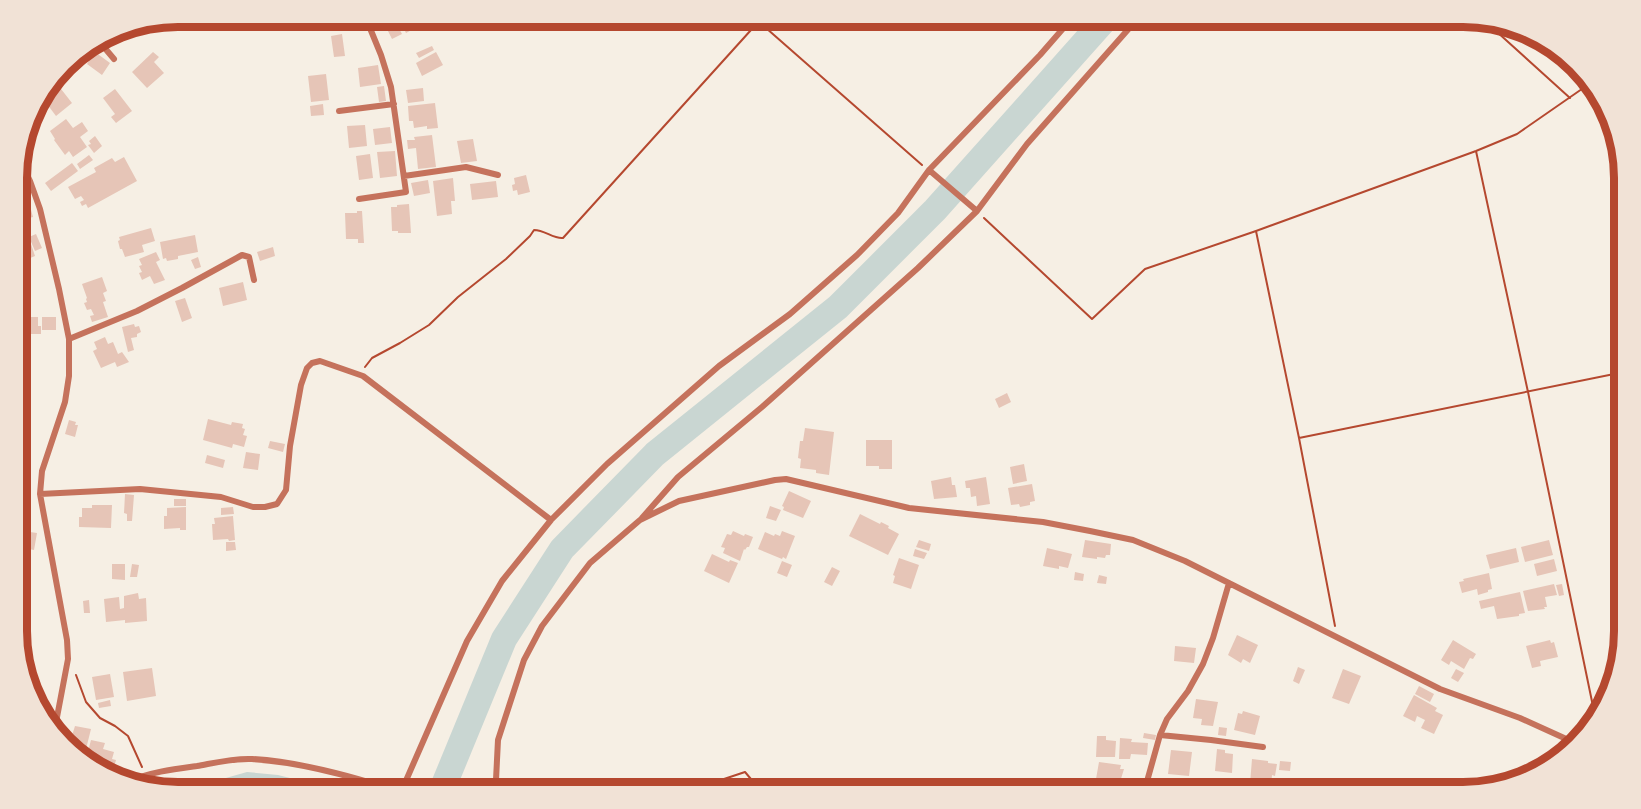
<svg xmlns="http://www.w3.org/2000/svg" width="1641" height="809" font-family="Lato,sans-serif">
  <rect width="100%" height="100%" fill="#f6efe4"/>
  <path fill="#c9d6d2" d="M247,772L278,775L345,792H186L187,789Z"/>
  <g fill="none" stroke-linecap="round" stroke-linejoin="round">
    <path stroke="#c9d6d2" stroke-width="26" d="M441,792L504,639L562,549L655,454L838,307L935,210L1108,16"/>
  </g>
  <path fill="#e6c5b7" d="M400,16H438L406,33L398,17Z
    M397,25L402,34L392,39L387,29Z
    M342,34L345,56L334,57L331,36Z
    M93,43L95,45L81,57L77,53Z
    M432,46L434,50L419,58L416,53Z
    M95,52L110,63L102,75L87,64Z
    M153,52L159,57L154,62L164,73L147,88L132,72Z
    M436,52L443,65L422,76L416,63Z
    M378,65L381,84L360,87L358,68Z
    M326,74L329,100L311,102L308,76Z
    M54,80L72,103L56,116L41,96Z
    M384,86L386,101L379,102L377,87Z
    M423,88L424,101L408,103L406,90Z
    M115,89L132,111L116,123L111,117L115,114L103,98Z
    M435,103L438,128L427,129V126L414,128L413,121H409L408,106Z
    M323,104L324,115L311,116L310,106Z
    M66,119L73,128L82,122L88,131L80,137L87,147L73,157L69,151L65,155L54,140L55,139L50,131Z
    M365,125L367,146L349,148L347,126Z
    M390,127L392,143L375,145L373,129Z
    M432,135L436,167L418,169L416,148L408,149L407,140H415L414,137Z
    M95,136L102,146L94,153L88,145L91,144L89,141Z
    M473,139L477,161L461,163L457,141Z
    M395,151L397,176L380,178L377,152Z
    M370,154L373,178L359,180L356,156Z
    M89,155L93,160L80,169L77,164Z
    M124,157L137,181L88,208L86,204L82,206L80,202L84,200L81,196L75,199L68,187L96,172L94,168L112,158L115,162Z
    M72,163L78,171L51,191L45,183Z
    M526,175L530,192L518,195L517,190L513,191L512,185L515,184L514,178Z
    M453,178L455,201H451L452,214L437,216L433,181Z
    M428,180L430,193L414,196L411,183Z
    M496,181L498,197L472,200L470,184Z
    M26,191L33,217L17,221V193Z
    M409,204L411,233H398V231H392L391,207H397V205Z
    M357,211H362L364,243H358V239H346L345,213H357Z
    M151,228L155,241L142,245L144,252L125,257L122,249H120L118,241L120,240L119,237Z
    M36,234L42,248L35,251L29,237Z
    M195,235L198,252L178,256V259L167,261L166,258L163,259L160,242Z
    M31,244L35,256L23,261L18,249Z
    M273,247L275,256L260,261L257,252Z
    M156,252L160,260L156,262L165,280L154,284L150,276L142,280L139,273L142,272L139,266L142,265L139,259Z
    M198,257L201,267L195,269L191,260Z
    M102,277L107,291L103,293L106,301L103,302L108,317L92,322L90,316L94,315L91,309L87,310L84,303L87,302L86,299L87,298L82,284Z
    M243,282L247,300L223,306L219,288Z
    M185,298L192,318L182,322L175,301Z
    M17,317H38V326H41V334H18Z
    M42,317H56V330H42Z
    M134,324L135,327L139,326L141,332L137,334V337L131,338L134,350L128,352L122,327Z
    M105,337L108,344L113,342L118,354L122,352L129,362L117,367L115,362L101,368L93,351L97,349L94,342Z
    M1007,393L1011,402L999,408L995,399Z
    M208,419L231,425L232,422L243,424L242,428L245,429L243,435L247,436L244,447L233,444L232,448L203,440Z
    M69,420L76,422L75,425H78L75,437L65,434Z
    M805,428L834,432L829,475L816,473V470L800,468L801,459L798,458L800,441H803Z
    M866,440H892V469H879V466H866Z
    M270,441L285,444L283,452L268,448Z
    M246,452L260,454L258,470L243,468Z
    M207,455L225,460L223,468L205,463Z
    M1024,464L1027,481L1013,484L1010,467Z
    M951,477L952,485H955L957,497L934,499L931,481Z
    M986,477L990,504L977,506L976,496L971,497L970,488H966L965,481Z
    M1032,484L1035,501L1030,502V505L1020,507L1019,504L1011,505L1008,488Z
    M789,491L811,501L803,518L783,510L784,507L782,506Z
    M125,494L134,495L132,521H127V514L124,513Z
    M174,499H186V506H174Z
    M92,505H112L111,528L79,527V517H82V508H92Z
    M770,506L781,510L776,521L766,518Z
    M186,507V530H180V528L164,529V516H167V508Z
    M233,507L234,514L221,515V508Z
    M860,514L880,524L881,522L889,526L888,528L899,534L888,555L849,536Z
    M233,516L235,540L229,541L228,539L213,540L212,524H215L214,518Z
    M18,523L31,526L30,532L37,533L34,550L18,547Z
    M733,531L744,536L745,534L753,537L749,547H747L745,550L744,549L740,561L723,553L725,548L721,547L727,534L731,535Z
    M782,531L795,536L786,559L783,557L782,559L758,549L765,532L774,536L775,534L780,536Z
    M919,540L931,544L929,551L916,547Z
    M1085,540L1111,544L1110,555H1106L1105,558L1097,557V559L1082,557Z
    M1549,540L1553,555L1525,562L1521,547Z
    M226,542H235L236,550L226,551Z
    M1047,548L1072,554L1068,568L1059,566V569L1043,566Z
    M1516,548L1519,562L1490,569L1486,555Z
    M915,549L927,553L924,559L913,556Z
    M712,554L729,562L730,560L738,563L729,583L704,571Z
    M899,558L919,565L911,589L893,583L895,576L893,575Z
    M1554,559L1557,571L1537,576L1534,564Z
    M782,561L792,565L787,577L777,573Z
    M112,564H125V580L112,579Z
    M132,564L139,565L137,577H130Z
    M832,567L840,571L832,586L824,582Z
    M1075,572L1084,574L1083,581L1074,580Z
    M1489,573L1492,589L1488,590V592L1478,595L1477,589L1462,593L1459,582L1464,581L1463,579Z
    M1099,575L1107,577L1106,584L1097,583Z
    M1554,584L1557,595L1545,597L1547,607H1544L1545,609L1528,611L1523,591Z
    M1562,584L1564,595L1559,596L1556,585Z
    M1520,592L1525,613L1519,614V616L1497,619L1494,606L1481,609L1479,601Z
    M138,593L139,599L146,598L147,621L125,623V620L106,622L104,599L119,597L120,609L124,608V596Z
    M89,600L90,613H84L83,601Z
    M1237,635L1258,645L1250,663L1243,659L1241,663L1228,655Z
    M1453,640L1476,654L1473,659L1470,658L1464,669L1451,661L1449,665L1441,660Z
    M1550,640L1551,643L1554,642L1558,657L1540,661L1541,666L1532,668L1526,646Z
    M1175,646L1196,648L1194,663L1174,661Z
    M1298,667L1305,670L1299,684L1293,681Z
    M152,668L156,696L127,701L123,672Z
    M1343,669L1361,676L1349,704L1332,698Z
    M1456,669L1464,673L1458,682L1451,678Z
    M110,674L114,697L96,700L92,677Z
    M1419,686L1434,694L1430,702L1415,694Z
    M1414,695L1437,708L1435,711L1443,715L1434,734L1421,728L1425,720L1417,716L1415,722L1403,716Z
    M1196,699L1218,702L1213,726L1201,725L1202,719L1193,718Z
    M110,700L111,706L99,708L98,703Z
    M1243,711L1260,716L1255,735L1234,730L1238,713L1242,714Z
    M75,726L91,729L84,757L69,745Z
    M1219,727L1227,728L1226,736L1218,735Z
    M1144,733L1156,735L1155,740L1143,738Z
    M1097,736H1106V740L1116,741L1115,757H1096Z
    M1120,738L1132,739L1131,742L1148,743L1147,755L1131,754L1130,759H1119Z
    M91,740L105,743L103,749L114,752L112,759L116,760L114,767L111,766L110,770L95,766L86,759Z
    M1217,749L1225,750V753L1233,754L1232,773L1215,771Z
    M1171,750L1192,752L1189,776L1168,774Z
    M1252,759L1268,761V763L1277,764L1275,776L1272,775L1271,787L1250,784Z
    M1280,761L1291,762L1290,771L1279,770Z
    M1099,762L1121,765L1120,769H1124L1120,782L1096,779Z
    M1131,782L1139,785L1137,792H1129Z"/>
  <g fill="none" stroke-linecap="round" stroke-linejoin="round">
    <path stroke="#b5482f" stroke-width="2" d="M1486,22L1570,98
      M766,28L922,165
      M1476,151L1528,392L1595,716
      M984,218L1092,319L1145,269L1256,231L1476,151L1517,134L1592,82
      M1256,231L1299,438L1335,626
      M365,367L372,358L400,343L429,325L458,297L506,259L530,236L534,230C545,230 553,239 563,238L751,30
      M1299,438L1624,372
      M76,675L86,702L100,718L115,726L128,736L142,767
      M694,792L724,779L745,772L756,785L757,792"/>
    <path stroke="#c5725c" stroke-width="6" d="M753,16L759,22
      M98,40L114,59
      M339,111L394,104
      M19,158L30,181L40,209L59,289L69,339V376L65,402L42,471L40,494L67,640L68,659L54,733
      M929,170L977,211
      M404,176L466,167L498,175
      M359,199L406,192L391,87L381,55L365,16
      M69,339L137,311L182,288L242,255L249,257L254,280
      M40,494L140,489L221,497L253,507H265L277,504L286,490L290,446L301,385L307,368L312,363L320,361L363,376L551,520
      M642,518L678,477L762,407L918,268L977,211L1027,144L1140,16
      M1160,735L1211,740L1263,747
      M130,781C150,772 175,769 197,766C214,763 234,758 252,759C302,762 352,776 400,792
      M401,792L467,641L502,581L551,520L607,464L719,366L790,314L857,255L898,213L929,170L1040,55L1074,16
      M493,792L496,780L498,740L524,660L542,626L590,563L640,520L679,501L775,480L786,479L909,508L1043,522L1090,531L1133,540L1185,561L1440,689L1520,718L1573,742
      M1144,792L1160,735L1167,719L1188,691L1203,664L1213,638L1229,583"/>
  </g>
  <path d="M0 0H1641V809H0ZM178 27H1463A151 151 0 0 1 1614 178V631A151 151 0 0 1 1463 782H178A151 151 0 0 1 27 631V178A151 151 0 0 1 178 27Z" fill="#f1e2d6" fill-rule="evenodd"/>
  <path fill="none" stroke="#b5482f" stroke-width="8" d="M178 27H1463A151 151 0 0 1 1614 178V631A151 151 0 0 1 1463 782H178A151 151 0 0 1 27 631V178A151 151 0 0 1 178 27Z"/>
</svg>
